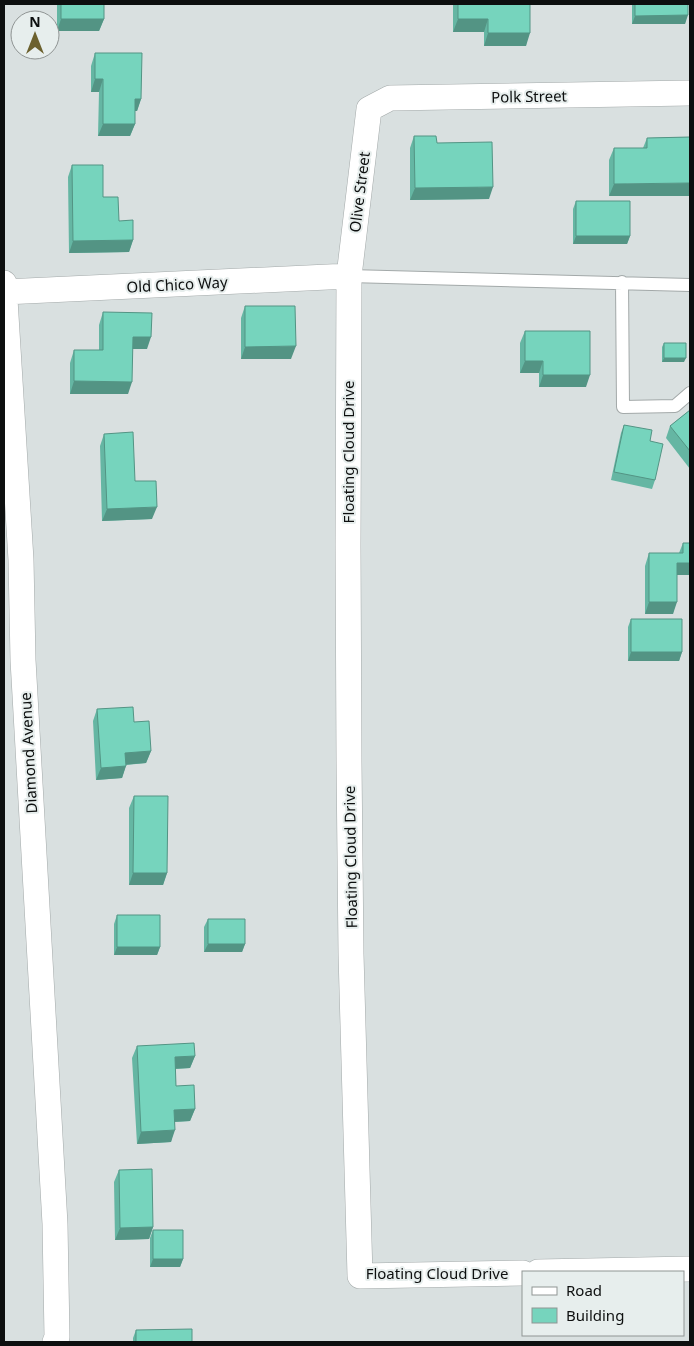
<svg xmlns="http://www.w3.org/2000/svg" width="694" height="1346" font-family="'Noto Sans',sans-serif">
  <rect width="100%" height="100%" fill="#d9e0e0"/>
  <g fill="none" stroke-linecap="round" stroke-linejoin="round">
    <g stroke="#a3a9a9" stroke-width="14">
      <path id="lane" d="M349,276L690,285
        M622,282L623,407L675,406L690,393"/>
    </g>
    <g stroke="#a3a9a9" stroke-width="26">
      <path id="street" d="M4,283L21,560L23,660L55,1224L57,1337L55,1342
        M4,292L349,276
        M538,1272L690,1269
        M523,1273L360,1276L351,954L349,762L348,545L349,276L369,109L390,98L690,93"/>
    </g>
    <use href="#lane" stroke="#fff" stroke-width="12"/>
    <use href="#street" stroke="#fff" stroke-width="25"/>
  </g>
  <path fill="#65b6a3" d="M57,4H104V19L99,31H57Z
    M453,4H530L526,46H484V32H453Z
    M632,4H688L685,24H632Z
    M95,53L141,99L137,111H135V124L130,136H98L99,92H91V66Z
    M414,136L437,143L489,199L410,200V148Z
    M690,137L609,196V160L614,148H643L647,138Z
    M72,165L103,197L119,221L133,240L129,252L69,253L68,177Z
    M576,201L630,236L627,244H573V209Z
    M245,306L291,359H241V318Z
    M103,312L147,349H132L128,394H70V363L74,350H99V325Z
    M525,331L586,387H539V373H520V343Z
    M664,343L684,362H662V347Z
    M690,410V469L666,438L670,426Z
    M624,425L650,441L655,480L652,489L611,480L621,433Z
    M104,434L135,481L152,519L102,521L100,446Z
    M683,543L690,575H677L673,614H645V566L649,553H679Z
    M631,619L682,652L679,661H628V627Z
    M97,709L134,722L151,751L146,763L126,765L122,778L96,780L93,721Z
    M134,796L167,873L163,885H129V808Z
    M117,915L160,947L157,955H114V924Z
    M208,919L245,944L242,952H204V927Z
    M137,1046L195,1056L190,1068L175,1069L176,1086L195,1109L190,1121L175,1122L171,1142L137,1144L132,1058Z
    M119,1170L153,1227L149,1239L115,1240L114,1182Z
    M153,1230L183,1259L180,1267H150V1238Z
    M136,1330L192,1342H133V1338Z"/>
  <path fill="#539484" d="M688,15L685,24H632L635,16Z
    M61,19H104L99,31H57Z
    M458,19H488L484,32H453Z
    M488,33H530L526,46H484Z
    M95,79H103L99,92H91Z
    M135,99H141L137,111H130Z
    M103,124H135L130,136H98Z
    M690,183V196H609L614,184Z
    M493,187L489,199L410,200L415,188Z
    M576,236H630L627,244H573Z
    M133,240L129,252L69,253L73,241Z
    M133,337H151L147,349H128Z
    M296,346L291,359H241L245,347Z
    M664,358H686L684,362H662Z
    M525,361H543L539,373H520Z
    M543,375H590L586,387H539Z
    M74,381L132,382L128,394H70Z
    M157,507L152,519L102,521L107,509Z
    M677,563H690V575H673Z
    M649,602H677L673,614H645Z
    M631,652H682L679,661H628Z
    M151,751L146,763L121,765L125,753Z
    M126,766L122,778L96,780L101,768Z
    M133,873H167L163,885H129Z
    M208,944H245L242,952H204Z
    M117,947H160L157,955H114Z
    M195,1056L190,1068L170,1069L175,1057Z
    M195,1109L190,1121L170,1122L174,1110Z
    M175,1130L171,1142L137,1144L141,1132Z
    M153,1227L149,1239L115,1240L120,1228Z
    M153,1259H183L180,1267H150Z"/>
  <path fill="#76d4bd" stroke="#539484" d="M61,4H104V19H61Z
    M458,4H530V33H488V19H458Z
    M635,4H688V15L635,16Z
    M95,53H142L141,99H135V124H103V79H95Z
    M414,136H436L437,143L492,142L493,187L415,188Z
    M690,137V183L614,184V148H647V138Z
    M72,165H103V197H118L119,221L133,220V240L73,241Z
    M576,201H630V236H576Z
    M245,306H295L296,346L245,347Z
    M103,312L152,313L151,337H133L132,382L74,381V350H103Z
    M525,331H590V375H543V361H525Z
    M664,343H686V358H664Z
    M690,410V451L670,426Z
    M624,425L652,430L650,441L663,444L655,480L614,472Z
    M133,432L135,481H156L157,507L107,509L104,434Z
    M683,543H690V563H677V602H649V553H683Z
    M631,619H682V652H631Z
    M133,707L134,722L149,721L151,751L125,753L126,766L101,768L97,709Z
    M134,796H168L167,873H133Z
    M117,915H160V947H117Z
    M208,919H245V944H208Z
    M194,1043L195,1056L175,1057L176,1086L194,1085L195,1109L174,1110L175,1130L141,1132L137,1046Z
    M152,1169L153,1227L120,1228L119,1170Z
    M153,1230H183V1259H153Z
    M192,1329V1342H136V1330Z"/>
  <g text-anchor="middle" dominant-baseline="central" stroke-width="4" stroke-linejoin="round" paint-order="stroke">
    <g font-size="15" fill="#0d0f0f" stroke="#e7eeed">
      <text transform="translate(529 96) rotate(-1)">Polk Street</text>
      <text transform="translate(359 192) rotate(-83)">Olive Street</text>
      <text transform="translate(177 284) rotate(-3)">Old Chico Way</text>
      <text transform="translate(348 452) rotate(-90)">Floating Cloud Drive</text>
      <text transform="translate(28 753) rotate(-93)">Diamond Avenue</text>
      <text transform="translate(350 857) rotate(-91)">Floating Cloud Drive</text>
      <text x="437" y="1273">Floating Cloud Drive</text>
    </g>
  </g>
  <rect width="694" height="1346" fill="none" stroke="#0d0f0f" stroke-width="10"/>
  <rect x="522" y="1271" width="162" height="65" fill="#e7eeed" stroke="#909594"/>
  <rect x="532" y="1287" width="25" height="8" fill="#ffffff" stroke="#909594"/>
  <text x="566" y="1296" font-size="15" fill="#0d0f0f">Road</text>
  <rect x="532" y="1308" width="25" height="15" fill="#76d4bd" stroke="#909594"/>
  <text x="566" y="1321" font-size="15" fill="#0d0f0f">Building</text>
  <g transform="translate(35 35)"><circle r="24" fill="#e7eeed" stroke="#909594"/>
  <path d="M0-4L9 19L0 12L-9 19Z" fill="#6c612e"/>
  <text y="-8" font-size="14" font-weight="bold" text-anchor="middle" fill="#0d0f0f">N</text>
  </g>
</svg>
